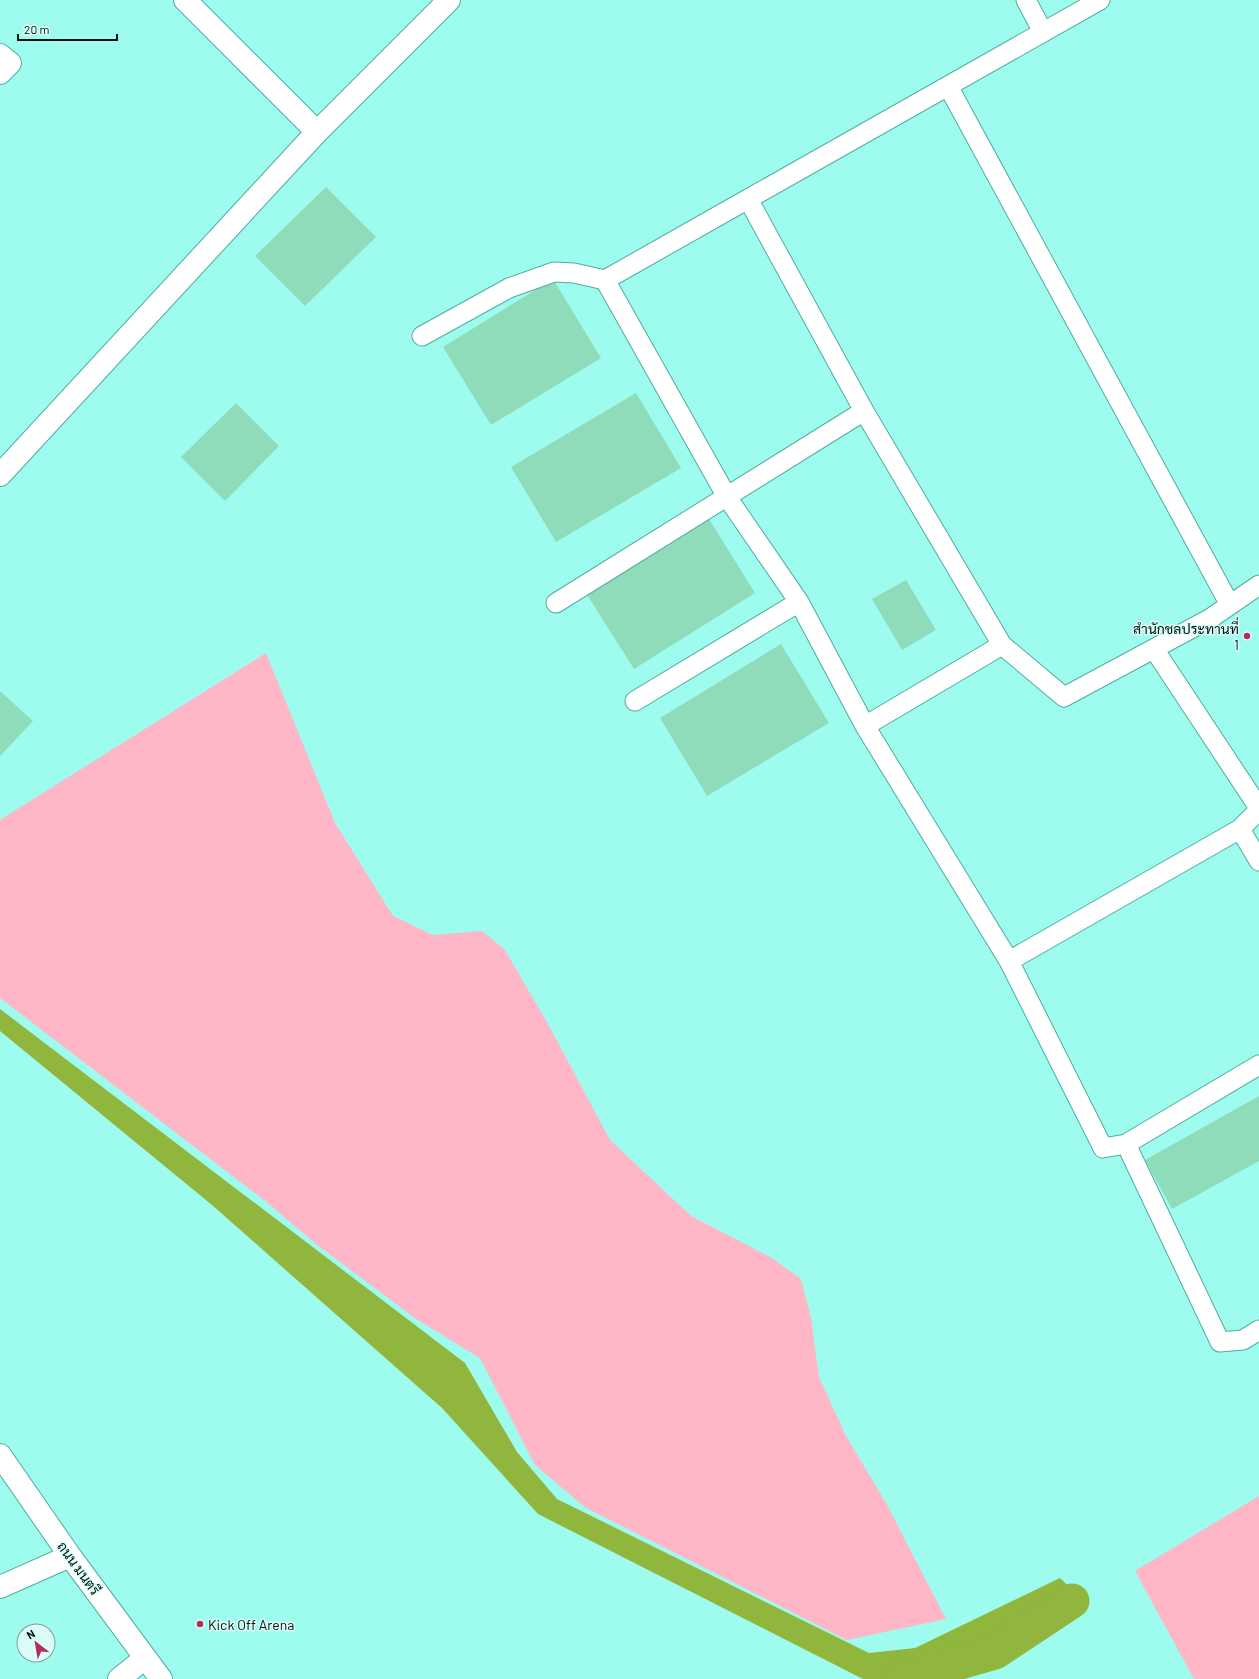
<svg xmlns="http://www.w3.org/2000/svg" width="1259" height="1679" font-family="Barlow,Sarabun,sans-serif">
  <rect width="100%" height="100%" fill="#9efcef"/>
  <path fill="#ffb6c6" d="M266,653L335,823L393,916L433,935L482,931L505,950L548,1024L610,1140L691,1216L772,1258L801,1279L811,1318L819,1377L846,1436L886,1503L946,1619L847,1640L586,1508L535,1465L480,1358L416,1319L316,1244L264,1200L0,998V820Z
    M1259,1496V1679H1194L1135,1571Z"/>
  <path fill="#91b63d" d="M0,1009L465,1363L517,1452L557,1499L869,1653L915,1648L1060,1578L1084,1601L930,1679H863L538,1514L442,1408L212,1205L0,1031Z"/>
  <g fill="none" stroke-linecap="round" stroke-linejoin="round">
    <path stroke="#91b63d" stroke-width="35" d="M901,1679L995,1652L1072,1601"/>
  </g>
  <path fill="#8fdcba" d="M326,187L376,237L305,306L255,256Z
    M553,279L601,358L491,425L443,347Z
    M636,393L681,468L556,542L511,467Z
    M236,403L279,446L225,501L181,457Z
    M706,514L755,593L634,669L584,590Z
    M906,580L936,630L902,650L872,599Z
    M781,644L829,723L707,796L660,718Z
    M0,691L33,721L0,756Z
    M1259,1096V1161L1172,1209L1145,1160Z"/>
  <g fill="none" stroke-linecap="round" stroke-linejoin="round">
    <g stroke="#4eaca1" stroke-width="21">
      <path id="lane" d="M1026,0L1043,32
        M1100,0L748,199L864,411L1002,645L1064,697L1211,618L1259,585
        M948,86L1230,605
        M748,199L605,280L727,497L799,602L865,726L1009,961L1103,1148L1126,1144L1259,1065
        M422,336L509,288L554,272L574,273L605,280
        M556,603L864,411
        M1154,649L1259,808
        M635,701L799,602
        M865,726L1002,645
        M1240,829L1259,861
        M1009,961L1240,829L1259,810
        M1126,1144L1220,1342L1243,1340L1259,1330"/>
    </g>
    <g stroke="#4eaca1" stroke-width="24">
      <path id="street" d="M185,0L317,132
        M0,55L10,63L0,73
        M0,475L317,132L449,0
        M0,1455L70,1556L161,1679
        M0,1587L70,1556
        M119,1679L145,1658"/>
    </g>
    <use href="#lane" stroke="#fff" stroke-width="19"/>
    <use href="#street" stroke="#fff" stroke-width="22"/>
  </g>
  <g fill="#b82a5d" stroke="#dbfdf8" stroke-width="1.5">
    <circle cx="1247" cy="636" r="4"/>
    <circle cx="200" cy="1624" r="4"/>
  </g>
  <g text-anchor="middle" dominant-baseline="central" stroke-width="3" stroke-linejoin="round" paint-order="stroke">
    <g font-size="14" fill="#01120f" stroke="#dbfdf8" text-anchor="end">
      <text x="1239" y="628">สำนักชลประทานที่<tspan x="1239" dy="16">1</tspan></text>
      <text x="208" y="1624" text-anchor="start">Kick Off Arena</text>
    </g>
    <g font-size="14" fill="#01120f" stroke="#dbfdf8">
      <text transform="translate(79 1568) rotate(54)">ถนน มนตรี</text>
    </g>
  </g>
  <g transform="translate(36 1643) rotate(329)"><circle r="19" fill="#dbfdf8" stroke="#849f9b"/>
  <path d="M0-3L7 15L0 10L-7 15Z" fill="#b82a5d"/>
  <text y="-6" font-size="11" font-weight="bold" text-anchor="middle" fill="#01120f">N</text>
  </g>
  <path d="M18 34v6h99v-6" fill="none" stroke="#01120f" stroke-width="2"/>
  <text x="24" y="34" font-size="12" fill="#01120f" stroke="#dbfdf8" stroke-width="3" paint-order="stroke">20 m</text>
</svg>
